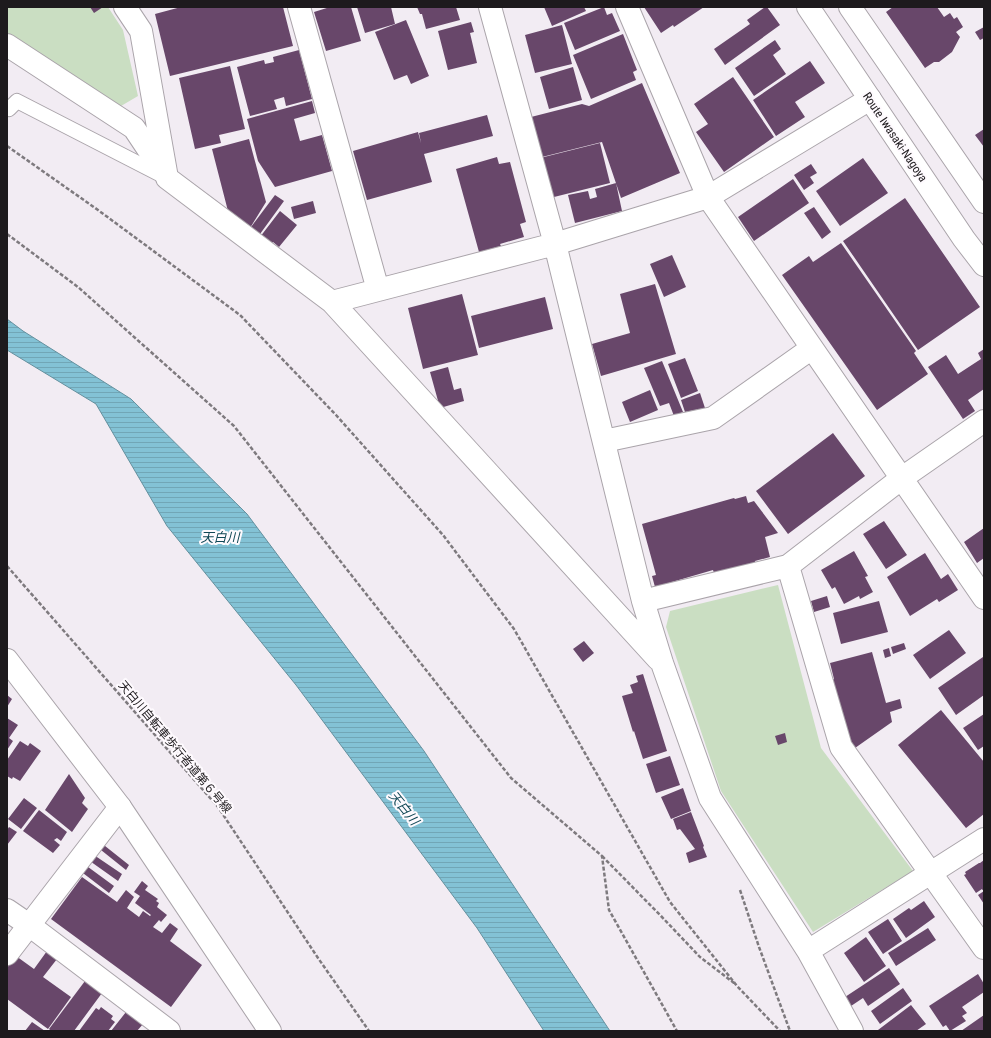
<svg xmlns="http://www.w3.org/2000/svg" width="991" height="1038" font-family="'Roboto Condensed','Noto Sans JP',sans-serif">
  <defs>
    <pattern id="water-rules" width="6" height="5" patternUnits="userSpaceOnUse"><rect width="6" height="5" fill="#83c2d5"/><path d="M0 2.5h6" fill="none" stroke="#71a6b6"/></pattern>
  </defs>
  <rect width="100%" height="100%" fill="#f2ecf3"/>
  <path fill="#cadec2" d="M7,7H108L123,30L138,96L121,106L7,36Z
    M778,585L821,748L913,871L813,932L721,791L666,627L670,611Z"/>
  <path fill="url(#water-rules)" stroke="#64909e" d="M7,319L23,331L131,399L247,514L424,751L610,1031H544L477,928L296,685L167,526L96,404L7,350Z"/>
  <path fill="#68476a" d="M90,7H103L94,13Z
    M181,7H283L293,46L170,76L155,14Z
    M330,7H351L361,41L326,51L314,12Z
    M357,7H391L395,24L365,33Z
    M417,7H456L460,20L426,29L422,14H420Z
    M544,7H584L586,11L552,26Z
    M604,7L607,15L612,13L620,31L575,50L564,23Z
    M644,7H704L674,27L673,25L661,33Z
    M765,7H767L780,25L725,65L714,49L750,24L747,20Z
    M893,7H937L944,17L950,13L954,19L957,17L963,27L956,32L960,37L952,52L939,62H934L925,68L886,12Z
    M406,20L429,76L411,84L407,75L394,80L375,32Z
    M471,22L474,32L470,33L477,63L448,70L438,31Z
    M562,25L572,64L535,73L525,35Z
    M984,27V38L980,40L975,32Z
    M623,34L637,70L633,72L636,80L591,99L573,55Z
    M775,40L781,49L773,55L786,74L754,96L735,68Z
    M299,50L312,99L286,106L284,97L274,100L277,109L250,116L237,67L264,60L265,64L274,62L273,57Z
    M810,61L825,83L795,102L805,117L776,136L753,100Z
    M230,66L245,129L219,135L221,143L195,149L179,78Z
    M573,67L582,100L549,109L540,77Z
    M733,77L774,137L724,172L696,132L708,124L694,104Z
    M642,83L680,173L621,198L602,142L542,157L531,117L582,104L589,106Z
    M312,101L315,113L294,119L300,141L322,135L332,171L275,187L258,161L247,119Z
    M487,115L493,136L424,154L432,182L367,200L353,151L418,132L421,143L419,133Z
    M984,129V147L975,135Z
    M249,139L266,202L250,228L229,215L212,149Z
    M600,143L610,183L550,198L540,158Z
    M497,157L499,164L510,162L526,222L520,224L524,237L500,244L501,246L479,252L456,169Z
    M863,158L888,193L840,226L816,191Z
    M811,164L817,173L810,177L814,183L804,190L794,175Z
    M793,179L809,203L754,241L738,217Z
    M616,183L622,211L575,223L568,195L588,191L590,199L597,197L595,189Z
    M275,195L284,201L260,234L251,227Z
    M905,198L980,307L918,350L843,241Z
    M313,201L316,213L294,219L291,207Z
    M814,207L831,232L822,239L804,213Z
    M280,211L297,225L279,247L273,242L270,245L260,237Z
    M841,243L916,351L914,353L928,374L877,410L782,275L809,256L813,262Z
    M672,255L686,287L664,297L650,264Z
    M655,284L676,354L601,376L592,344L630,333L620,294Z
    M462,294L478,355L423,369L408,308Z
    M545,297L553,329L479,348L471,316Z
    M984,349V389L968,400L975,411L963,419L928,367L946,355L958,374L981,359L978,353Z
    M685,358L698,391L681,398L668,364Z
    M662,361L683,412L674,416L669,403L660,406L644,368Z
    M448,367L454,390L461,388L464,401L440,408L430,372Z
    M650,390L658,410L630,422L622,402Z
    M700,393L705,408L685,412L681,400Z
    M833,433L865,476L788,534L756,491Z
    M746,496L748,503L754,501L778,533L765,537L770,557L755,561L756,565L715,576L713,570L655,587L652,576L656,575L642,524L734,498L735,499Z
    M884,521L907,555L886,569L863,534Z
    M984,528V558L977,563L964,542Z
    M854,551L868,576L865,577L873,592L860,599L859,596L844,604L835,587L832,589L821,570Z
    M925,553L941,579L948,574L958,590L939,602L937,599L910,616L887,577Z
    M827,596L830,607L814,612L811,601Z
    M879,601L888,632L841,644L833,613Z
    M949,630L966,653L930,679L913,655Z
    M584,641L594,653L583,662L573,649Z
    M904,643L906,649L893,654L891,647Z
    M889,648L891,656L885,658L883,650Z
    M872,652L886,703L900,699L902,708L890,712L892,722L855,748L847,737L832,680L834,679L830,663Z
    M983,657L984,659V695L956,715L938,688Z
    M643,674L667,751L643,759L634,731L633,732L622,696L633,693L630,685L638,682L636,676Z
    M7,695L12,699L7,707Z
    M941,710L984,762V814L966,828L898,745Z
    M984,714V746L978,750L963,728Z
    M7,718L18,725L9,738L13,741L7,750Z
    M785,733L787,742L778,745L775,736Z
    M20,741L28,746L30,743L41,751L20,781L13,777L12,779L7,776V760Z
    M670,756L680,785L656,793L646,764Z
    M69,774L85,798L82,803L88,809L72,832L45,810Z
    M683,788L691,811L671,819L661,797Z
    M24,798L37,808L21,829L8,819Z
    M39,810L67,832L61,841L57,838L54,840L60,845L53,853L23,831Z
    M691,812L704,846L703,847L707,857L689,863L686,853L695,849L680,829L677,830L673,819Z
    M9,827L17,832L7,845V830Z
    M100,842L129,865L126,870L96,846Z
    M91,853L122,874L118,881L87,859Z
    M984,860V889L982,890V889L976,893L964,875L966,874L965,872L979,863H980Z
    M84,864L114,886L109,893L79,870Z
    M82,877L117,902L126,890L134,897L127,908L139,917L143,911L150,916L151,915L135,903L140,896L134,892L142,881L148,886L145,890L158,899L156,901L159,903L157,907L167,915L161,922L159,920L153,927L162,933L170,923L178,929L170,941L202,965L171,1007L51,919Z
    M984,891V904L978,895Z
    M924,901L935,917L906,938L893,919L909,908L911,910Z
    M888,919L902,941L883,954L868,932Z
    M928,928L936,940L896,966L888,953Z
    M866,937L886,966L864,982L844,953Z
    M47,951L57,959L43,977L71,997L48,1029L7,999V968L16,956L34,969Z
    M889,968L900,984L868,1006L863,998L851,1006L845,997Z
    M978,974L984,984V992L962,1007L967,1013L962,1016L966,1021L950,1031L946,1025L943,1027L929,1006Z
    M85,981L102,993L74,1031H51L49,1029Z
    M903,988L912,1001L880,1024L871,1011Z
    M911,1005L926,1024L916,1031H879L878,1030Z
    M101,1007L113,1016L111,1019L115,1022L108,1031H79L96,1008L99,1010Z
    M126,1012L143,1024L137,1031H111Z
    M984,1015V1031H961Z
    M32,1022L45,1031H25Z"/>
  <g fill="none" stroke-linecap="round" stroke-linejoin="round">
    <g stroke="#aaa4aa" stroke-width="16">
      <path id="lane" d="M7,108L9,109L17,101L165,177"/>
    </g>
    <g stroke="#aaa4aa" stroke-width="24">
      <path id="street" d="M125,7L141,31L167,178L332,302L658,659
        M299,7L378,290
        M490,7L555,244L643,601L662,663L710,798L808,951L852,1031
        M627,7L708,197L984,598
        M7,45L134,128L162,170
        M332,302L555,244L708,197L870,99
        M604,441L713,418L812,348
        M788,566L841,747L984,948
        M643,601L788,566L902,478L984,421
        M7,660L120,807L270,1031
        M7,910L29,925L169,1031
        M808,951L984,839"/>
    </g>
    <g stroke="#aaa4aa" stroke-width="24">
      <path id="secondary" d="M808,7L964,239L984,265
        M850,7L984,202
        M7,954L120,807"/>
    </g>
    <path stroke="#7e7a7e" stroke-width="2.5" stroke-dasharray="4 2" stroke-linecap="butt" d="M7,146L98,210L240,315L336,415L443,535L514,629L670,902L737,986L780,1031
      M7,234L78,287L234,426L511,778L602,856L609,910L677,1031
      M7,566L218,807L318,958L369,1031
      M602,856L661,916L700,957L734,983
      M740,890L759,947L790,1031"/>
    <use href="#lane" stroke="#fff" stroke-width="14"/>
    <use href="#street" stroke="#fff" stroke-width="22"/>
    <use href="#secondary" stroke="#fff" stroke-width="22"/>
  </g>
  <g text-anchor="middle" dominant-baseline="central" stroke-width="4" stroke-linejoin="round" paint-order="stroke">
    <g font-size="12" fill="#1d1a1d" stroke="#fefafe">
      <text transform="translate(895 137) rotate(56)">Route Iwasaki-Nagoya</text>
      <text transform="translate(175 747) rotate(50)">天白川自転車歩行者道第６号線</text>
    </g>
    <g font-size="13" font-style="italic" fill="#104755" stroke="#fefafe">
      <text x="220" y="537">天白川</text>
      <text transform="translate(404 808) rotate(51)">天白川</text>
    </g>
  </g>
  <rect width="991" height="1038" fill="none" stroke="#1d1a1d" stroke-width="16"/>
</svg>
